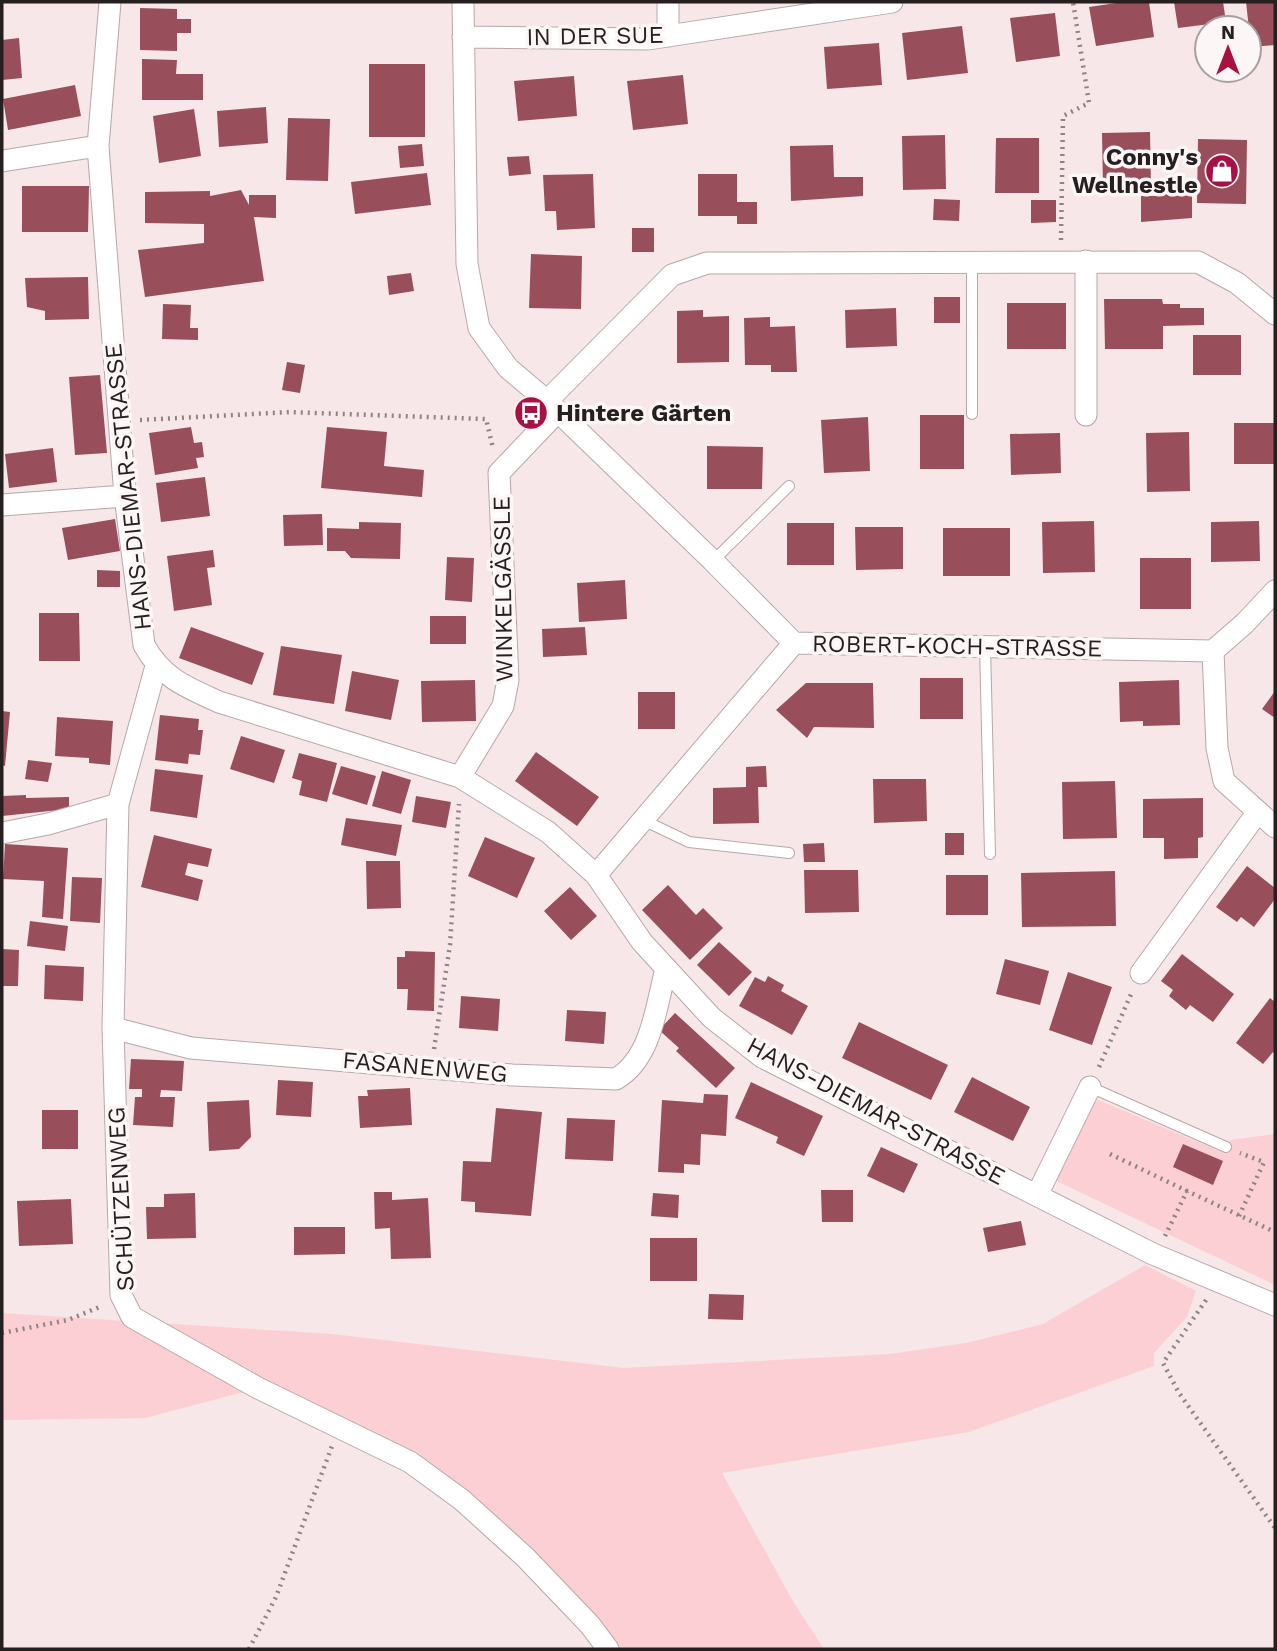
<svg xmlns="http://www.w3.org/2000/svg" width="1277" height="1651" font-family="'Work Sans',sans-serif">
  <rect width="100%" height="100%" fill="#f7e7e8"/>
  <path fill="#fccfd4" d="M1089,1096L1224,1153L1230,1140L1275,1134V1285L1050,1178Z
    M1145,1265L1196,1291L1187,1317L1154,1353V1366L969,1432L722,1473L794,1603L824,1649H608L462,1500L259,1388L145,1418L2,1420V1313L332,1334L624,1368L890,1354L966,1343L1043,1324Z"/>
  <path fill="#984f5b" d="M1123,2H1149L1154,37L1096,46L1089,7Z
    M1174,2H1223L1226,22L1178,28Z
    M1246,2H1275V45L1251,47Z
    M140,8L177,9V19H191V33H177V51L140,50Z
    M1055,13L1060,56L1016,62L1010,18Z
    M962,26L968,73L907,80L902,33Z
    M19,38L22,78L2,80V40Z
    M879,43L882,85L827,89L824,47Z
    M142,59L177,60L176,74H203V100H142Z
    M369,64H425V137H369Z
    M683,75L688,124L633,130L627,81Z
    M574,76L577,116L518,121L514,81Z
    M75,85L81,116L8,130L3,99Z
    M266,107L268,143L219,147L217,111Z
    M194,109L201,156L159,163L153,116Z
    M288,118L330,119L328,181L286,180Z
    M1150,132L1151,188H1103L1102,133Z
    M945,135L946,189L903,190L902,136Z
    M996,138H1039V193H995Z
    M1198,139L1247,140L1246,204L1197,203Z
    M422,144L424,166L400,168L398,146Z
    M833,145L834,177H863V196L791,201L790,146Z
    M529,156L531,174L509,176L507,157Z
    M427,173L431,205L355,214L351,182Z
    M593,174L595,228L557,230L556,211H545L543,175Z
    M698,174H737V202H757V224H737V216H698Z
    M22,186H89L88,232H22Z
    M1164,189L1192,190V218L1141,222V196H1164Z
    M241,190L249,205V195H276V218L254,217L264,281L145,297L138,250L204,243V224L145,223V192L210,191V196Z
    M934,199L960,200L959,221L933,220Z
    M1031,200H1056V222L1031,223Z
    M632,228H654V252H632Z
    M531,254L582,256L581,309L529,308Z
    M411,273L414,291L389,295L387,276Z
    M88,277L89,319L45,320V311L27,307L25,278Z
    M934,297H960V323H934Z
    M1104,299H1162L1163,304H1180V308H1204V325L1163,326V349H1105Z
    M1007,303H1066V349H1007Z
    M163,304L191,305L190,328H198V340L162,339Z
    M896,308L897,346L846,348L845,310Z
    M703,310V317L729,316V362L677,363V311Z
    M770,317V327L795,326L797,372H771V365H745L744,318Z
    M1193,335H1241V375H1193Z
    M287,362L305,365L300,393L282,390Z
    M100,375L107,453L75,455L69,377Z
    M920,415H964V469H920Z
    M868,417L870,471L824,473L821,420Z
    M1234,423H1275V464H1234Z
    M191,427L194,443L202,442L204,457L196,458L198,468L155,475L149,433Z
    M327,427L387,432L384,466L424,470L422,497L321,488Z
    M1189,432L1190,491L1147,492L1146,433Z
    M1060,433L1061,473L1011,475L1010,434Z
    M707,446L763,447L762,489H707Z
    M53,448L57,482L9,488L5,454Z
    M205,477L210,516L161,522L156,483Z
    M322,514L323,545L284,546L283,515Z
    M115,519L120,551L68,560L62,528Z
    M1094,521L1095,572L1043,573L1042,522Z
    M1259,521L1260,561L1211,562V522Z
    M359,522L401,523L400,559L351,558L345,551H327V528L359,529Z
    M787,523H834V565H787Z
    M855,527H903V569L856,570Z
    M943,528H1010V576H943Z
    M213,550L215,567L207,568L212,605L174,611L167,556Z
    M447,557L474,558L472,602L445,600Z
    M1140,558H1191V609H1140Z
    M97,570L120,571V587H97Z
    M625,580L627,619L579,622L577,583Z
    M39,613H79L80,661H39Z
    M430,616H466V644H430Z
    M191,627L264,653L252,685L179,658Z
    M585,627L587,655L543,657L542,629Z
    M281,646L342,655L334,704L273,695Z
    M352,671L399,680L391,720L345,711Z
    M920,678H963V719H920Z
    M475,680L476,721L422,722L421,681Z
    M1179,680L1180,725L1143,726V721L1120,722L1119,682Z
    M806,683H873L874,728L814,727L807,738L776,710Z
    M1275,691V718L1262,709Z
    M638,692H675V729H638Z
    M2,711L10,712L5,766L2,765Z
    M160,715L199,719L198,730H203L200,755L189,754L188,764L155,760Z
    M57,717L113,721L110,765L89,763V758L55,756Z
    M241,736L285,750L274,783L230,769Z
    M536,752L599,797L577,826L515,781Z
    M299,753L337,763L327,802L299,795L302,781L292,778Z
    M28,760L52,763L48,782L25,779Z
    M341,766L376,776L367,805L332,794Z
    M766,766L767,787H758L759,823L713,824V788L746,787V767Z
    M155,769L203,775L197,818L150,811Z
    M382,771L411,780L401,814L372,806Z
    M873,779H926L927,821L874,823Z
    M1115,781L1117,838L1063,839L1062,782Z
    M26,795V798L69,797V809L2,816V796Z
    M416,796L451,802L446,828L412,822Z
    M1203,798V837L1198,838V858L1164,859V838H1143V799Z
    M346,818L402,825L396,856L341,845Z
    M945,833H964V855H945Z
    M154,835L212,849L208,867L188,863L185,875L203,880L198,901L141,887Z
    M485,837L535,858L517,898L468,876Z
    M824,843L825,862H804L803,844Z
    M5,844L68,848L63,919L42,917L44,881L3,879Z
    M366,861H400L401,908L367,909Z
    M1247,866L1275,888V899L1254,927L1241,917L1237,922L1216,907Z
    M804,870H858L859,912L805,913Z
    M1115,871L1116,926L1022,927L1021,873Z
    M946,875H988V915H946Z
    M72,877L102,878L100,923L70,921Z
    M668,885L696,915L703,908L723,928L690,960L642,910Z
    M570,887L597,916L571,940L544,911Z
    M30,921L68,926L65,951L27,946Z
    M719,942L752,972L729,996L697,965Z
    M2,949L19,950L18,986H2Z
    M405,951L435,952L434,1011L407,1010L408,989H397V957H405Z
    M1182,954L1234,994L1213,1022L1190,1005L1186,1010L1169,996L1173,990L1161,981Z
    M1005,959L1049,971L1040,1005L996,994Z
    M45,965L84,967L83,1001L44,999Z
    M1068,972L1112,987L1092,1045L1049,1030Z
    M768,976L784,985L781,991L808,1006L792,1035L739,1006L755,977L765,982Z
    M461,996L500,999L498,1031L459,1028Z
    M1270,998L1275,1002V1054L1273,1052L1263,1064L1236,1043Z
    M567,1010L606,1012L604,1044L565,1041Z
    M675,1013L735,1068L716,1088L676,1051L679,1048L659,1030Z
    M859,1022L948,1065L931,1100L842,1058Z
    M131,1059L184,1061L182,1091L161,1090L160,1097H175L173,1127L133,1125L135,1097H142V1089H129Z
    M972,1077L1030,1107L1013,1141L954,1112Z
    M278,1080L313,1082L311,1117L276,1115Z
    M751,1082L823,1116L804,1156L776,1143L778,1137L735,1118Z
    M410,1088L412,1125L360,1128L358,1096H368L367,1090Z
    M704,1094L728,1095L726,1136L701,1134L700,1165L684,1164V1173L658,1172L662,1100L703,1103Z
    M249,1100L251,1137L239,1149L209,1151L207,1102Z
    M496,1108L542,1112L531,1216L475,1212V1202L461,1201L463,1161L491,1162Z
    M42,1110H78V1149H42Z
    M567,1118L615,1120L613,1161L565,1159Z
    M1183,1144L1223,1161L1213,1185L1173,1167Z
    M881,1147L918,1164L904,1193L867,1176Z
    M821,1190H853V1222H822Z
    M374,1192H392V1200L428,1198L431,1258L391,1259L390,1228L375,1229Z
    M195,1193L196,1238L147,1239L146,1207H164V1194Z
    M653,1193L679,1195L678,1218L651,1216Z
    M71,1199L73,1244L19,1246L17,1201Z
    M1021,1221L1026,1245L988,1252L983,1228Z
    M294,1227H345V1254L294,1255Z
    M650,1238H697V1281H650Z
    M709,1294L744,1295L743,1320L708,1319Z"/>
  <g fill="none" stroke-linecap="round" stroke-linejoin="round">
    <g stroke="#b7a8a9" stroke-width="12">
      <path id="lane" d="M972,261V414
        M713,561L789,486
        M985,646L990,854
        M643,820L689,842L789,853
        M1090,1087L1226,1147"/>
    </g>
    <g stroke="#b7a8a9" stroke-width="23">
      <path id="street" d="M110,2L98,146L125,496L144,645C162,678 186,687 219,702L460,777L548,832L596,875L642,942L712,1018L762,1057L1153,1254L1275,1305
        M463,2L467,264L479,328L508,368L547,401L713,561L794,643
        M668,36V2
        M463,37L648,39L892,2
        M2,161L98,146
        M1086,261V415
        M547,401L672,275L707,263L1198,262L1237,283L1275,314
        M2,505L125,496
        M794,643L1213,651L1245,623L1275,591
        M1213,651L1217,748L1224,781L1275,827
        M156,666L118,804L113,1028L121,1295L132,1317L258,1388L410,1462L462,1500L525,1557L590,1625L608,1649
        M460,777L503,706L508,680L499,473L557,412
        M2,833L48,824L118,804
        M596,875L794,643
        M1141,973L1257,813
        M113,1028L191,1048L512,1075L616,1079C652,1058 656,1006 666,969
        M1037,1195L1090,1087"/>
    </g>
    <path stroke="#8f8485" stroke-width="4.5" stroke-dasharray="2 5" stroke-linecap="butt" d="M1061,240L1063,116L1089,103L1073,2
      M140,420L290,412L486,419L493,448
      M434,1049L450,945L459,804
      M1099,1067L1132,992
      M1110,1154L1187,1191
      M1239,1216L1264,1162L1240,1153
      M1165,1236L1187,1191L1275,1232
      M1206,1300L1163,1363L1179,1393L1275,1528
      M2,1333L68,1320L102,1306
      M249,1649L276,1597L332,1446"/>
    <use href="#lane" stroke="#fff" stroke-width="10"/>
    <use href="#street" stroke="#fff" stroke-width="21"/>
  </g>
  <defs>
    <g id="shop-disc" transform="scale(1.75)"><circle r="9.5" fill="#a71143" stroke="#fdf6f7"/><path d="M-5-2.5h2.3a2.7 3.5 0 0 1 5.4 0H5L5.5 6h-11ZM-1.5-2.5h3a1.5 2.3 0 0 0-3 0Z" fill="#fff"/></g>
    <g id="bus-disc" transform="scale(1.75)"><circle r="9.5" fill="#a71143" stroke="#fdf6f7"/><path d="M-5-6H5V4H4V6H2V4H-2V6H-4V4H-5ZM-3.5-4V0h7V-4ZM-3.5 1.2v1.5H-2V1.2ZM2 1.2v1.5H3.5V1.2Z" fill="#fff"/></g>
  </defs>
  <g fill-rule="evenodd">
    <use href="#shop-disc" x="1222" y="171"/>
    <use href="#bus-disc" x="531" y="413"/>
  </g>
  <g text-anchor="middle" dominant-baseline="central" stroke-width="7" stroke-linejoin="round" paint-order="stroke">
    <g font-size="24" fill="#251f1f" stroke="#fdf6f7">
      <text transform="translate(595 36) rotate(-1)">IN DER SUE</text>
      <text transform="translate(128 487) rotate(-96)">HANS-DIEMAR-STRASSE</text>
      <text transform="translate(503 589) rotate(-91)">WINKELGÄSSLE</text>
      <text transform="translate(957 646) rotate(1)">ROBERT-KOCH-STRASSE</text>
      <text transform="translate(425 1067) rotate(5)">FASANENWEG</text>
      <text transform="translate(876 1111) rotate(28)">HANS-DIEMAR-STRASSE</text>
      <text transform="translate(121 1199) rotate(-93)">SCHÜTZENWEG</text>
    </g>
    <g font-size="24" font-weight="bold" fill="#251f1f" stroke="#fdf6f7" text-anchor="end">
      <text x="1198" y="157">Conny's<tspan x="1198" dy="28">Wellnestle</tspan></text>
      <text x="556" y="413" text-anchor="start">Hintere Gärten</text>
    </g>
  </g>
  <rect width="1277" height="1651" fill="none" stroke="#251f1f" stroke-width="7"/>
  <g transform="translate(1228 49)"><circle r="33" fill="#fdf6f7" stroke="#a7a0a1" stroke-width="2"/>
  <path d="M0-5L12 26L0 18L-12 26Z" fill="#a71143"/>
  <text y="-10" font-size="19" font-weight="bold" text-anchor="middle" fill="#251f1f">N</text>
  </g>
</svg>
